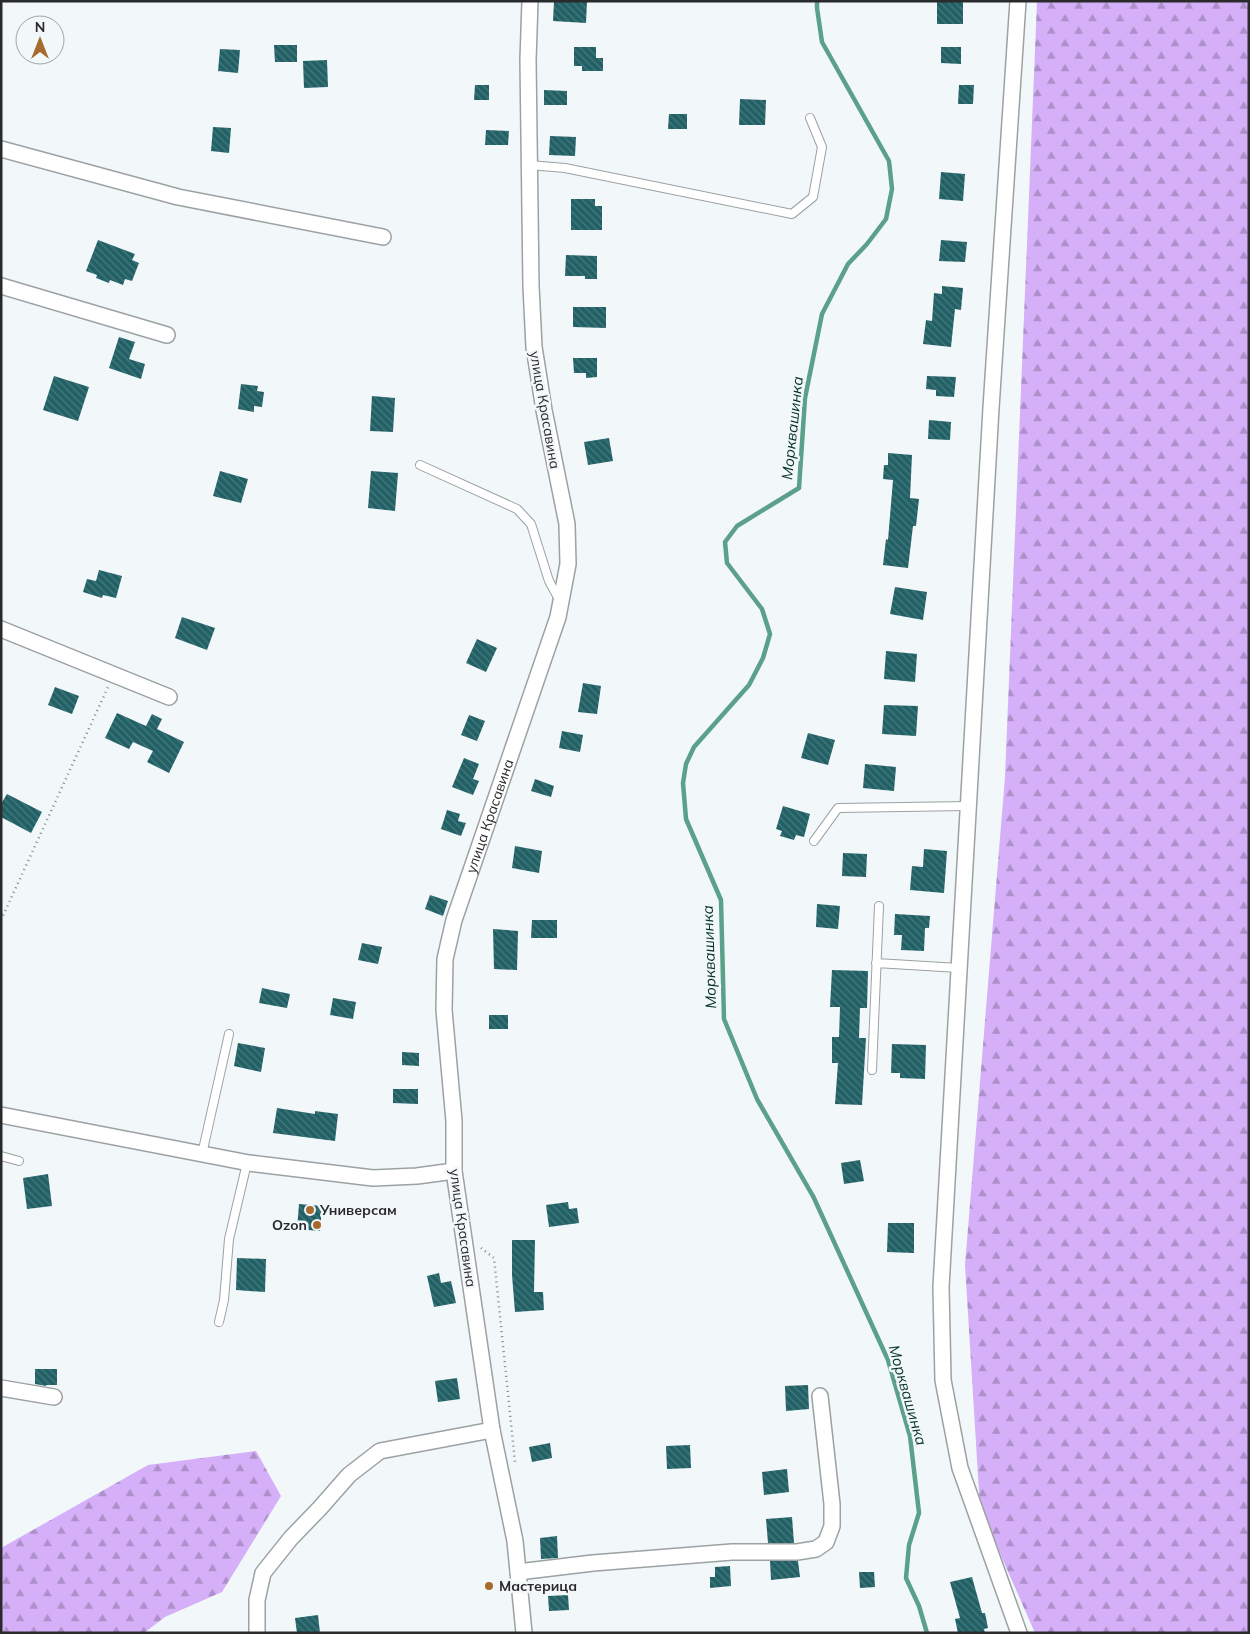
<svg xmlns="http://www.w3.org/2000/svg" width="1250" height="1634" font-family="Mulish,sans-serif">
  <defs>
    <pattern id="forest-firs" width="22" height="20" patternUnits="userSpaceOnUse" patternTransform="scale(1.25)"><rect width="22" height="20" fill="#d5b0f9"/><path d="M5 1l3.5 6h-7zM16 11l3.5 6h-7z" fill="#ad8fca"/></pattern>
    <pattern id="building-back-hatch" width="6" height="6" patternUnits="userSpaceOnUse" patternTransform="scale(1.25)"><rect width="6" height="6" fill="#216166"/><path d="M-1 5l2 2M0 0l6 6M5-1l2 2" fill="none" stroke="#48787c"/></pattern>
  </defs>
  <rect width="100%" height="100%" fill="#f2f7fa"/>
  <path fill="url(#forest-firs)" d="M1037,1H1249V1633H1035L980,1508L965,1265L1005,777Z
    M256,1451L281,1496L222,1592L165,1617L144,1633H1V1548L148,1465Z"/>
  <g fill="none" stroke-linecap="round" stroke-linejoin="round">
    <path stroke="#5ba088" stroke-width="4.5" d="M817,1V8L822,42L889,161L892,189L886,219L867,244L848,264L822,314L805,398L799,488L737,526L725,542L727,563L762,609L770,634L763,658L749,685L694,747L686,764L683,783L686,819L721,900L724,1019L757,1099L813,1196L888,1360L910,1436L919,1513L909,1545L906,1578L919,1606L927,1633"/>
  </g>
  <path fill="url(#building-back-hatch)" d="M554,1H587L586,23L553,21Z
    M937,1H963V24H937Z
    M274,45H297V62H275Z
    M574,47H596V58H603V71H582V66H574Z
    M941,47H961V64L941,63Z
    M220,49L240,50L238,73L218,71Z
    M327,60L328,87L304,88L303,61Z
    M475,85H489V100H474Z
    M959,85H974L973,104H958Z
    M544,90L567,91V105H544Z
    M740,99L766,100L765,125H739Z
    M669,114H687V129H668Z
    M213,127L231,128L229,153L211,151Z
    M486,130L509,131L508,145H485Z
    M550,136L576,137L575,156L549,155Z
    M941,172L965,174L963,201L939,199Z
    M571,199H595V206H602V230H571Z
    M98,240L135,254L132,260L139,263L132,281L125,279L123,285L110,280L109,283L96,278L97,275L86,271Z
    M941,240L967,242L965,262L939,261Z
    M566,255L597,256V279H585V276H565Z
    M942,286L963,288L961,310L955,309L951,347L923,344L926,320L932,321L934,293L942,294Z
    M573,307H606V328L573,327Z
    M119,337L135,342L129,359L145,364L141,379L109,368Z
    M573,358H597V377L586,378V373H574Z
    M54,376L89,387L78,421L43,410Z
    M927,376L956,377L954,397L936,396V390L926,389Z
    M241,384L258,386L257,391L264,392L262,407L254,406V412L238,409Z
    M372,396L395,398L393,432L370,431Z
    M929,420L951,422L950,440L928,439Z
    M609,438L613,461L588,465L584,442Z
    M888,453L912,455L910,498L919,499L916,526H913L908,568L883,565L886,539L888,540L893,480L883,479L884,465H888Z
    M220,471L248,479L241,503L213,496Z
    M371,471L398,473L395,511L368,508Z
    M99,570L122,576L116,598L103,595L102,598L83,592L87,579L96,581Z
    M895,587L927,592L923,620L890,614Z
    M182,617L215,628L207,650L175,638Z
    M477,639L497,648L486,672L466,663Z
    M886,651L917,654L915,682L884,679Z
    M583,683L601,686L597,714L578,712Z
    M55,687L79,696L72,714L48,705Z
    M884,705L918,706L916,736L882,734Z
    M117,713L146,726L152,714L162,719L157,729L184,742L169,773L147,762L153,751L133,742L129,749L105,738Z
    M469,715L485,721L477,741L461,735Z
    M562,731L583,735L580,752L559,748Z
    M808,733L835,740L828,765L801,758Z
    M464,758L479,764L473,779L479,781L473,795L452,787Z
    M865,764L896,767L894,791L863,788Z
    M535,779L554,786L551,797L531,791Z
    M7,794L42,812L31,833L1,817V804Z
    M783,806L810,814L804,837L796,835L794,840L780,836L782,831L776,829Z
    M447,810L460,814L458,821L466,823L461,836L441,829Z
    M515,846L542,851L539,873L512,868Z
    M924,849L947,851L944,893L910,890L912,866L923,867Z
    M843,853L867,854L866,877L842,876Z
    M430,895L448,901L443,916L425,909Z
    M817,904L840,906L838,929L816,927Z
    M895,914L930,916L929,928H925L924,951L901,950L902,935H894Z
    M532,920H557V938H531Z
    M493,929L518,931L517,970L494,969Z
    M362,943L382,947L378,964L358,960Z
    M832,970L868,971L867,1008H860L859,1038H866L862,1105L835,1104L838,1063H832V1037H839L840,1007H830Z
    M262,988L290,994L287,1008L259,1003Z
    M333,998L356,1002L353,1019L330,1015Z
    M489,1015H508V1029H489Z
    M238,1043L265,1048L261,1072L234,1066Z
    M892,1044L926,1045L925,1079L900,1078V1073H891Z
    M402,1052L419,1053V1066L402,1065Z
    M393,1089H418V1104L393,1103Z
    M277,1108L315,1114V1111L338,1114L335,1141L273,1133Z
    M860,1160L864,1181L844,1184L841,1163Z
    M48,1174L52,1206L27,1209L23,1178Z
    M568,1202L569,1209L577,1208L579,1223L549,1227L546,1205Z
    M299,1204L322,1206L320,1231L297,1229Z
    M888,1223H914V1253L887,1252Z
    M512,1240H535L534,1292H543L544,1310L515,1312L512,1275Z
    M237,1258L266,1259L265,1292L236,1290Z
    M439,1273L441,1283L451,1281L456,1303L434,1307L427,1276Z
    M35,1369H57V1385H46V1386L35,1384Z
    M457,1378L460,1399L438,1402L435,1381Z
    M808,1385L809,1409L786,1411L785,1386Z
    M550,1443L552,1458L532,1462L529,1447Z
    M690,1445L691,1468L667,1469L666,1446Z
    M787,1469L789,1492L764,1495L762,1472Z
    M792,1517L794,1543H768L766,1519Z
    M557,1536L558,1558L541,1559L540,1538Z
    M770,1561H798L800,1577L771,1580Z
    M730,1566L731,1586L710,1588V1577H715V1567Z
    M859,1572H874L875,1587L860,1588Z
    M972,1577L982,1613H985L988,1628L984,1629L985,1633H958L955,1619L960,1618L950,1582Z
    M568,1595L569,1610L549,1611L548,1596Z
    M318,1615L320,1633H297L295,1618Z"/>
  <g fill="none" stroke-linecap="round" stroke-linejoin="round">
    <g stroke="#9ca1a3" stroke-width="10">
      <path id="service" d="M529,165L565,168L792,214L813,197L822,147L810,118
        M420,465L517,509L531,524L549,581L560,601
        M814,841L838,808L968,806
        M876,963L959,968
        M872,1070L879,906
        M202,1154L229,1034
        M1,1156L19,1161
        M219,1322L224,1300L229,1239L247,1163"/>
    </g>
    <g stroke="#9ca1a3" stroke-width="18">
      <g id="minor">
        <path d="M1018,1L991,408L941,1287L943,1380L960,1468L1019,1633"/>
        <path d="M1,149L178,197L383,237"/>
        <path d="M1,286L167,335"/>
        <path d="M1,629L169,697"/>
        <path d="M1,1115L249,1163L373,1178L417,1176L454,1171"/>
        <path d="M1,1388L54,1397"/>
        <path d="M518,1572L593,1563L732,1552H797L816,1549L826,1542L832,1526V1504L820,1396"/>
        <path d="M257,1633V1600L263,1573L291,1538L320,1508L349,1475L380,1451L492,1430"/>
        <path id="s1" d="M524,1633L515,1541L492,1430L454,1171V1121L444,1010L445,959L454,920L558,617L568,564L567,524L544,410L534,347L531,286L528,60L530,1"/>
      </g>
    </g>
    <path stroke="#848789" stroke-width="2.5" stroke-dasharray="1 4" stroke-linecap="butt" d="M1,920L108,687
      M481,1248L494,1258L515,1462"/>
    <use href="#service" stroke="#fff" stroke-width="8"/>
    <use href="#minor" stroke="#fff" stroke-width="15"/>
  </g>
  <g fill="#a66a2c" stroke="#f2f7fa" stroke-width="2">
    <circle cx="310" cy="1210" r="5"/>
    <circle cx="317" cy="1225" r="5"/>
    <circle cx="489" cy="1586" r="5"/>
  </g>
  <g text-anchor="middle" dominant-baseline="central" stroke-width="5" stroke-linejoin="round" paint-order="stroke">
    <g font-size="14" fill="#292a2b" stroke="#f2f7fa">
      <text transform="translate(545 410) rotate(80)">улица Красавина</text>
      <text stroke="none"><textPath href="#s1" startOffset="830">улица Красавина</textPath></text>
      <text transform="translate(463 1228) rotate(82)">улица Красавина</text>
    </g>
    <g font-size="14" font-weight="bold" fill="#292a2b" stroke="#f2f7fa" text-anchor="start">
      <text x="320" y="1210">Универсам</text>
      <text x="307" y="1225" text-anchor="end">Ozon</text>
      <text x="499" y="1586">Мастерица</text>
    </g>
    <g font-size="15" font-style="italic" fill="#033225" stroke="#f2f7fa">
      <text transform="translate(792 428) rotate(-84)">Морквашинка</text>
      <text transform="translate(709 957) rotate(-92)">Морквашинка</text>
      <text transform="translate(908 1395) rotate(74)">Морквашинка</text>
    </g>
  </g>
  <rect width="1250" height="1634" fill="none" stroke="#292a2b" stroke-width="5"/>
  <g transform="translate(40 40)"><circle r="24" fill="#f2f7fa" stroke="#a2a5a7"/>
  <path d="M0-4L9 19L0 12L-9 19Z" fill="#a66a2c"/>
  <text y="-8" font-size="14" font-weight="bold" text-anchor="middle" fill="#292a2b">N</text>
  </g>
</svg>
